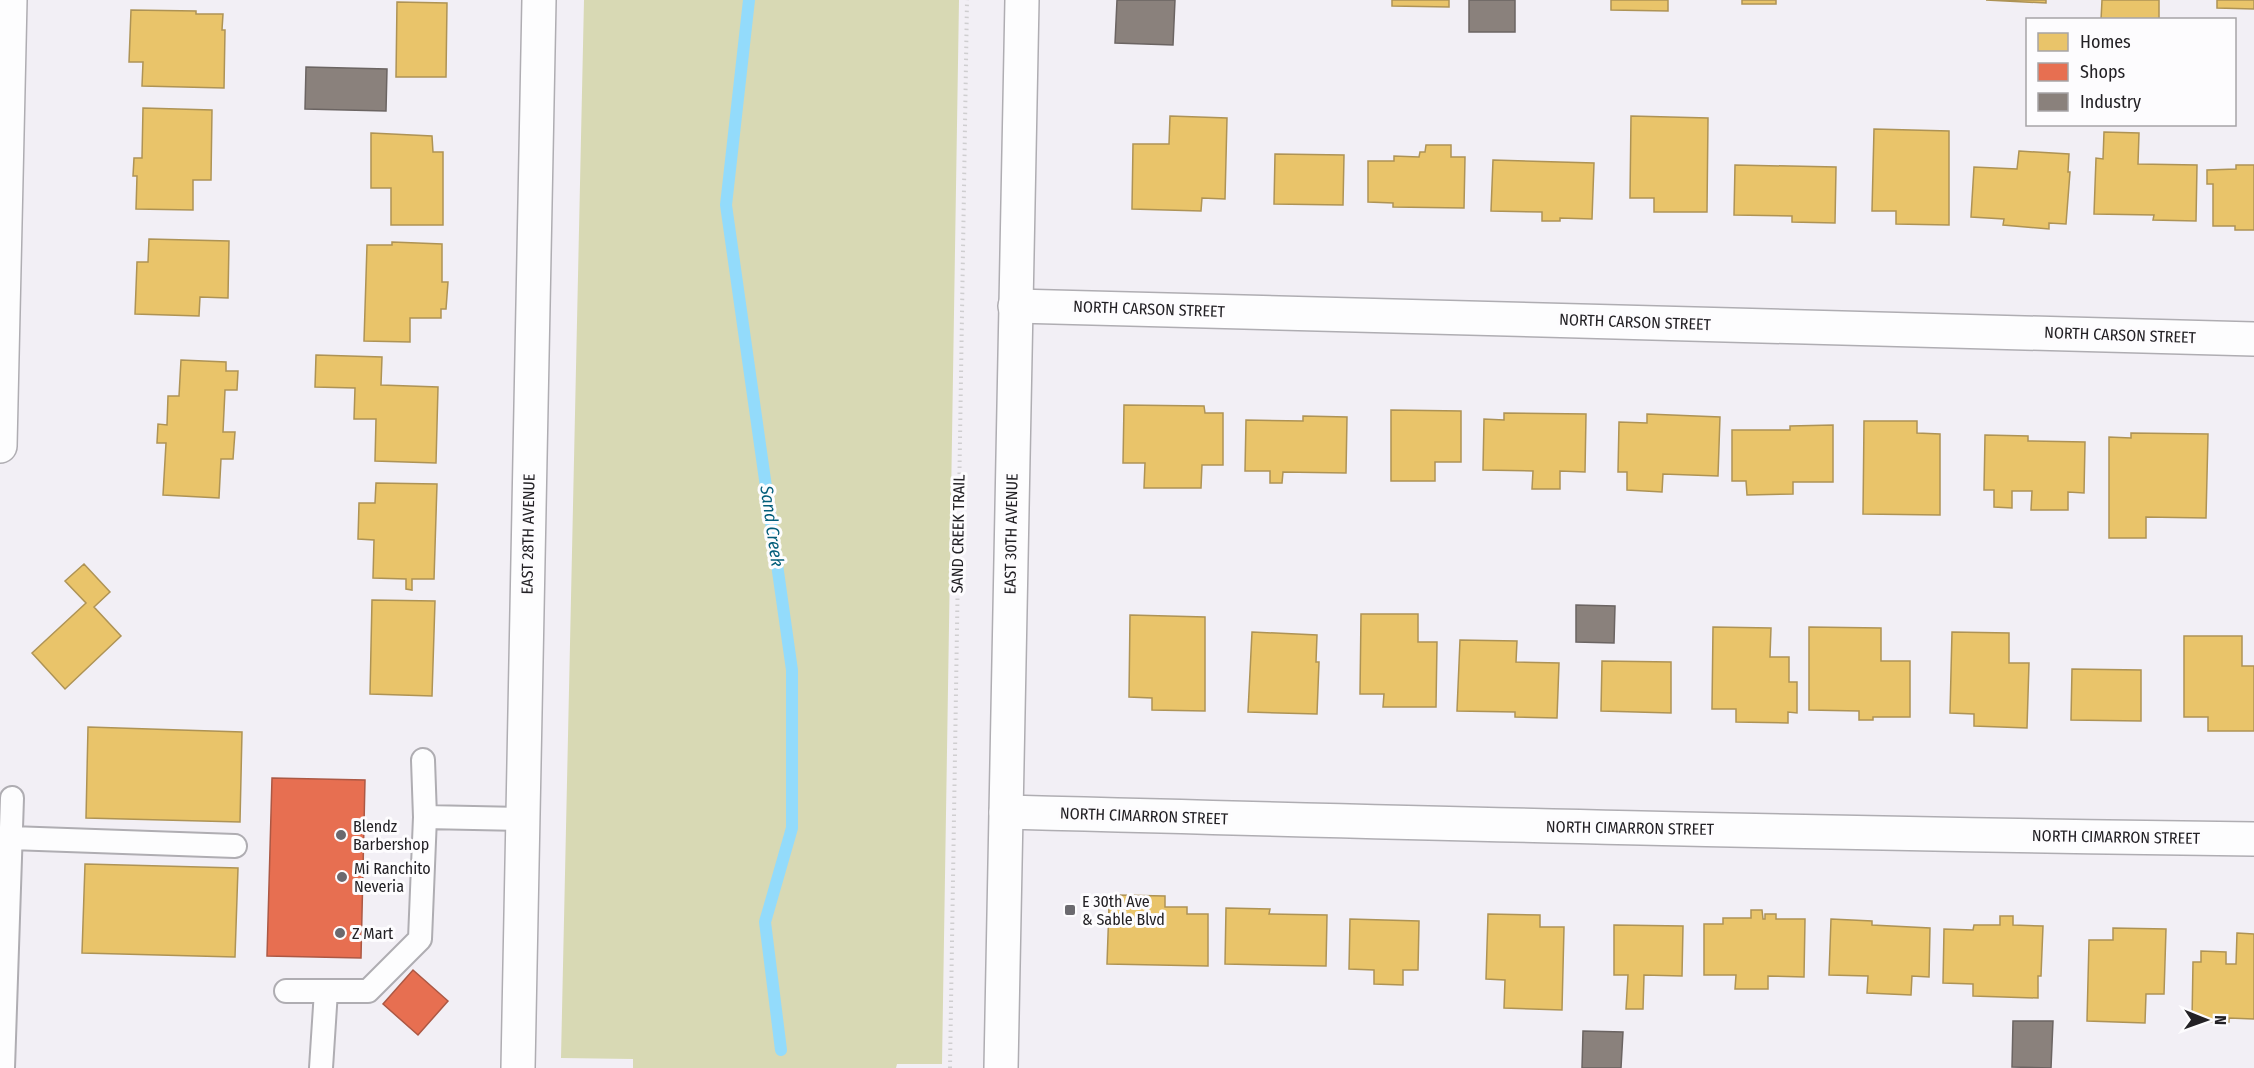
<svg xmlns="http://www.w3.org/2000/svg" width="2254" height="1068" font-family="'Fira Sans Condensed',sans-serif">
  <rect width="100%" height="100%" fill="#f2eff5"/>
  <path fill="#d8d9b4" d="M584,0H959L942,1064H897L896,1068H633V1059L561,1058Z"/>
  <path fill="#e9c46a" stroke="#ae9355" stroke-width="1.5" d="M1392,0H1449V7L1392,6Z
    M1611,0H1668V11L1611,10Z
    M1742,0H1776V4H1742Z
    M1986,0H2046V3Z
    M2102,0H2159V20H2101Z
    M2217,0H2254V9L2217,8Z
    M397,2L447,3L446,77H396Z
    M131,10L196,11V14H223L222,30H225L224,88L142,86L143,62H129Z
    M143,108L212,110L211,180H193V210L136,209L137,176H133L134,158H142Z
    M1170,116L1227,118L1225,199L1202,198L1201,211L1132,209L1133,144H1169Z
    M1631,116L1708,118L1707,212H1654V198H1630Z
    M1874,129L1949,131V225L1896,224V211H1872Z
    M2104,132L2139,133L2138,164L2197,165L2196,221L2153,220L2154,215L2094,214L2096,158L2103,159Z
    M371,133L432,136L433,152H443V225H391V188H371Z
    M1426,145H1451V157H1465L1464,208L1393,207V203L1368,202V161H1394V156L1419,157L1420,152H1425Z
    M2019,151L2069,154L2068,172H2070L2066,224L2049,223V229L2003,225L2004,219L1971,217L1974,167L2017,169Z
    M1275,154L1344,155L1343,205L1274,204Z
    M1493,160L1594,163L1592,219L1560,218V221H1542V212L1491,211Z
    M1735,165L1836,167L1835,223L1792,222V216L1734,215Z
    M2236,165H2254V230H2235V226H2213V184H2207V170L2236,169Z
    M149,239L229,241L228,298L200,297L199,316L135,314L137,262H148Z
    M392,242L442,244V282H448L446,309H441V318H410V342L364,341L367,245H392Z
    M316,355L382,357L381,385L438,387L436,463L375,461L376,419H354L355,388L315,387Z
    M181,360L226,362V371H238L237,390H225L223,432H235L233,459H221L219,498L163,495L166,443H157L158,424L167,425L168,396H179Z
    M1124,405L1204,406L1205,413H1223V465H1202L1201,488H1144L1145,463H1123Z
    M1391,410L1461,411V462H1435V481H1391Z
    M1504,413L1586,414L1585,472L1560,471V489H1532L1533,471L1483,470L1484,419L1504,420Z
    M1647,414L1720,417L1718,476L1663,474L1662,492L1627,490V472H1618L1619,422L1647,423Z
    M1303,416L1347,417L1346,473L1283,472L1282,483H1270V471H1245L1246,420L1303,421Z
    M1864,421H1917V433L1940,434V515L1863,514Z
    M1833,425V482H1793V494L1747,495L1746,481H1732V430H1790V426Z
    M2131,433L2208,434L2206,518L2146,517V538H2109V437L2131,438Z
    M1985,435L2028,436V441L2085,442L2084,493L2068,492V510H2031L2032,491H2012V508L1994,507V490H1984Z
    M376,483L437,484L434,579H412V590L406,589V579L373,578L374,540L358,539L359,503H375Z
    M84,564L110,592L94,607L121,636L65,689L32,653L86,603L65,581Z
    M372,600L435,601L432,696L370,694Z
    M1361,614H1418V642H1437L1436,707H1383L1384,694H1360Z
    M1130,615L1205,617V711L1152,710V698L1129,697Z
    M1713,627L1771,628L1770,657H1789V682H1797V713L1788,712V723L1736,722V709H1712Z
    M1809,627L1881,628V661H1910V717H1873V720H1859V711L1809,710Z
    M1252,632L1317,635L1316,662H1319L1317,714L1248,712Z
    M1952,632L2009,633V663H2029L2027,728L1974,726V714L1950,713Z
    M2184,636H2242V666H2254V731H2208V717H2184Z
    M1460,640L1517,641L1516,662L1559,663L1557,718L1515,717V712L1457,711Z
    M1602,661L1671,662V713L1601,711Z
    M2072,669L2141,670V721L2071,720Z
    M88,727L242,732L240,822L86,818Z
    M85,864L238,868L235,957L82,953Z
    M1116,895L1165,896V907H1187V914H1208V966L1107,964L1109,907H1116Z
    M1226,908L1270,909L1269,914L1327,915L1326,966L1225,964Z
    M1751,910H1762L1763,919H1765V914H1776V919H1805L1804,977L1768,976V989H1735L1736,975H1704V924H1723V918H1751Z
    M1488,914L1540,915V927H1564L1562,1010L1504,1008L1505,980L1486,979Z
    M2000,916H2013V925L2043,926L2041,976H2038V998L1973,996V984L1943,983L1944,929L1973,930L1974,925H2000Z
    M1350,919L1419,921L1418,970H1403V985L1374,984V970L1349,969Z
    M1831,919L1872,921V925L1930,928L1929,977L1912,976L1911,995L1867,993L1868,976L1829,975Z
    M1614,925L1683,926L1682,976L1644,975L1643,1009H1626L1628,975H1614Z
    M2113,928L2166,929L2164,994H2146L2145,1023L2087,1021L2089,940H2113Z
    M2237,933L2254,934V1019L2229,1018V1022L2192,1021L2193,962H2201V951L2226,952V964H2236Z"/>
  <path fill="#e76f51" stroke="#ac5844" stroke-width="1.5" d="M272,778L365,780L361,958L267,956Z
    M413,970L448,1001L418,1035L383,1004Z"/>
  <path fill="#8a817c" stroke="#6b6462" stroke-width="1.5" d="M1117,0H1175L1173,45L1115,43Z
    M1469,0H1515V32H1469Z
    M306,67L387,69L386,111L305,109Z
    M1576,605L1615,606L1614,643L1576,642Z
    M2013,1021H2053L2051,1068L2012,1067Z
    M1583,1031L1623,1032L1621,1068H1582Z"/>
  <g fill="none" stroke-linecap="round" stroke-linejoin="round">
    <path stroke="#93dbfb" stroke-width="12" d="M749,0L726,205L792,670V828L765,922L781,1050"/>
    <g stroke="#afadb2" stroke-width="26">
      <path id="service" d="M425,817L522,819
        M11,838L235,846
        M286,991H368L420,939L425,817L423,760
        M3,1068L12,798
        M321,1068L326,991"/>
    </g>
    <g stroke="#afadb2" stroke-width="36">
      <path id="minor" d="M1015,306L2254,339
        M0,446L10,0
        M1006,812C1422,823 1838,834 2254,839
        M518,1068L539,0"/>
    </g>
    <g stroke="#afadb2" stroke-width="36">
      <path id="tertiary" d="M1001,1068L1022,0"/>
    </g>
    <path stroke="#cfced0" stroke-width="4" stroke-dasharray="1.5 4.5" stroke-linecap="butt" d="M950,1068L967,0"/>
    <use href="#service" stroke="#fdfdfe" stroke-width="22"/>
    <use href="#minor" stroke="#fdfdfe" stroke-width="33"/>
    <use href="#tertiary" stroke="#fdfdfe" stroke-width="33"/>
  </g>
  <g fill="#6b696e" stroke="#fdfcfe" stroke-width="2">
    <circle cx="341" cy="835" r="6"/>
    <circle cx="342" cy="877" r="6"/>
    <rect x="1064" y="904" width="12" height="12" rx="3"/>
    <circle cx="340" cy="933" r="6"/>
  </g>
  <g text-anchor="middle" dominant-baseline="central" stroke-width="6" stroke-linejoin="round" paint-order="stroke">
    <g font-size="16" fill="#232125" stroke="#fdfcfe">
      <text transform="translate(1149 309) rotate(2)">NORTH CARSON STREET</text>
      <text transform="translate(1635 322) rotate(2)">NORTH CARSON STREET</text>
      <text transform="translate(2120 335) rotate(2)">NORTH CARSON STREET</text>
      <text transform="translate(528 534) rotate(-89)">EAST 28TH AVENUE</text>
      <text transform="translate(958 534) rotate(-89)">SAND CREEK TRAIL</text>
      <text transform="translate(1011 534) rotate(-89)">EAST 30TH AVENUE</text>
      <text transform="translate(1144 816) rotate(2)">NORTH CIMARRON STREET</text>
      <text transform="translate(1630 828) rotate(1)">NORTH CIMARRON STREET</text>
      <text transform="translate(2116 837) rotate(1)">NORTH CIMARRON STREET</text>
    </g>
    <g font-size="16" fill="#232125" stroke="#fdfcfe" text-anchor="start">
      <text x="353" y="826">Blendz<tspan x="353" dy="18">Barbershop</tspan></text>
      <text x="354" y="868">Mi Ranchito<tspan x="354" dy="18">Neveria</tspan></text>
      <text x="1082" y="901">E 30th Ave<tspan x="1082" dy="18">&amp; Sable Blvd</tspan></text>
      <text x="352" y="933">Z Mart</text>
    </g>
    <g font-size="18" font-style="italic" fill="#025d7a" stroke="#fdfcfe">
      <text transform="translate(772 526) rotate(82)">Sand Creek</text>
    </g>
  </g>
  <rect x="2026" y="18" width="210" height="108" fill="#fdfcfe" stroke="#a6a4a7" stroke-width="1.5"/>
  <rect x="2038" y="33" width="30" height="18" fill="#e9c46a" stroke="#a6a4a7" stroke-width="1.5"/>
  <text x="2080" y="48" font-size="18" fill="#232125">Homes</text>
  <rect x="2038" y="63" width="30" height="18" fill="#e76f51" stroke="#a6a4a7" stroke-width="1.5"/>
  <text x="2080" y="78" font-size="18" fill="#232125">Shops</text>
  <rect x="2038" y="93" width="30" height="18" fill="#8a817c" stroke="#a6a4a7" stroke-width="1.5"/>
  <text x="2080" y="108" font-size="18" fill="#232125">Industry</text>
  <g transform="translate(2206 1020) rotate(91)" stroke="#fdfcfe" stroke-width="4.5" paint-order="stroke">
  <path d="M0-4.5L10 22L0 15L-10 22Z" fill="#232125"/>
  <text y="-9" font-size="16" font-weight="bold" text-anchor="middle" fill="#232125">N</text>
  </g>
</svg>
